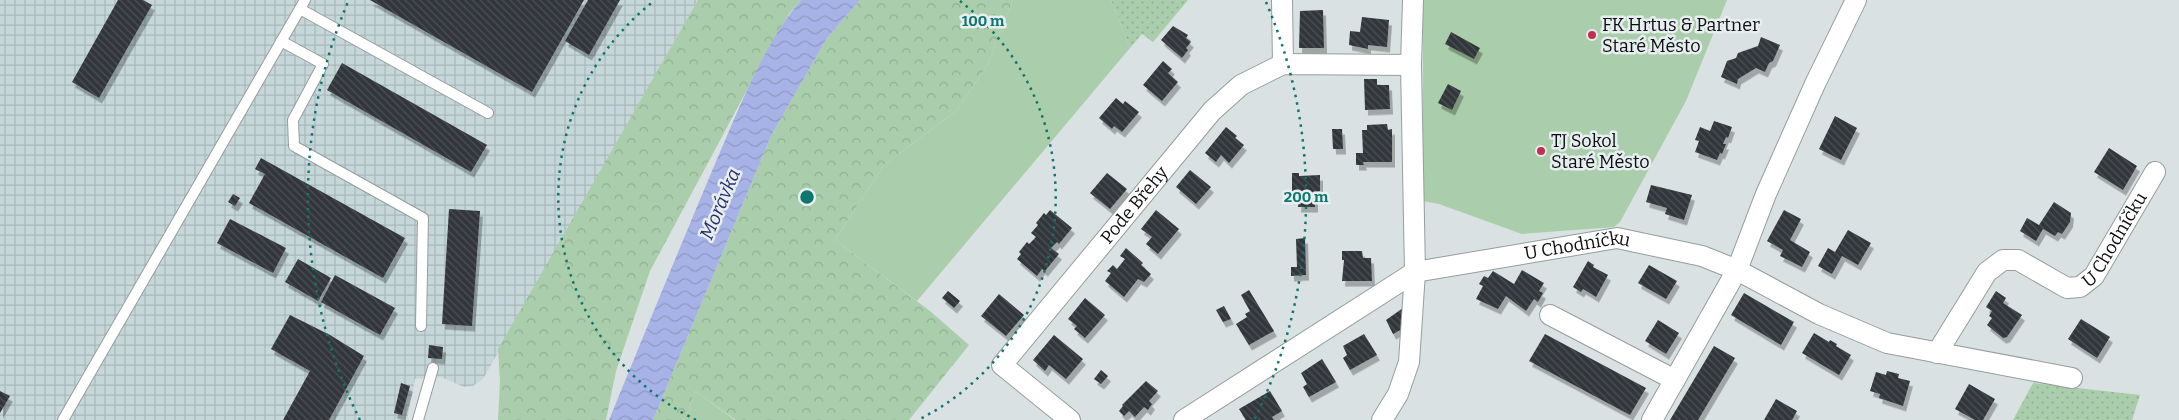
<svg xmlns="http://www.w3.org/2000/svg" width="2179" height="420" font-family="Bitter,serif">
  <defs>
    <pattern id="industrial-grid" width="8" height="8" patternUnits="userSpaceOnUse" patternTransform="scale(1.25)"><rect width="8" height="8" fill="#c6d7da"/><path d="M0 4h8M4 0v8" fill="none" stroke="#a9b7ba"/></pattern>
    <pattern id="grass-dots" width="8" height="8" patternUnits="userSpaceOnUse" patternTransform="scale(1.25)"><rect width="8" height="8" fill="#aaceab"/><path d="M2 2h.1M6 6h.1" fill="none" stroke="#91b092" stroke-width="1.8" stroke-linecap="round"/></pattern>
    <pattern id="forest-crowns" width="20" height="18" patternUnits="userSpaceOnUse" patternTransform="scale(1.25)"><rect width="20" height="18" fill="#aaceab"/><path d="M2 6a3 3 0 1 1 6 0M12 15a3 3 0 1 1 6 0" fill="none" stroke="#91b092"/></pattern>
    <pattern id="water-waves" width="16" height="10" patternUnits="userSpaceOnUse" patternTransform="scale(1.25)"><rect width="16" height="10" fill="#a7b3e7"/><path d="M0 5q4-4 8 0t8 0" fill="none" stroke="#8f99c5"/></pattern>
    <pattern id="building-back-hatch" width="6" height="6" patternUnits="userSpaceOnUse" patternTransform="scale(1.25)"><rect width="6" height="6" fill="#32363a"/><path d="M-1 5l2 2M0 0l6 6M5-1l2 2" fill="none" stroke="#4c5053"/></pattern>
    <filter id="shadow"><feDropShadow dx="3" dy="5.5" stdDeviation="0" flood-color="#0004"/></filter>
  </defs>
  <rect width="100%" height="100%" fill="#dae1e2"/>
  <path fill="url(#industrial-grid)" d="M0,0H698L483,379L473,386L464,387L441,377L415,379L407,420H0Z"/>
  <path fill="url(#grass-dots)" d="M1111,0H1188L1153,42L1142,34L1130,48Z
    M2033,383L2131,394L2140,395L2132,420H2013Z"/>
  <path fill="url(#forest-crowns)" d="M698,0H801L789,14L755,75L650,271L616,371L606,420H498L500,381L498,349Z
    M860,0H1013L987,66L956,111L884,165L835,240L930,311L969,345L909,420H736L695,391L685,420H653L771,136L827,38Z"/>
  <path fill="#aaceab" d="M1013,0H1111L1130,48L917,301L835,240L884,165L956,111L987,66Z
    M1423,0H1727L1686,101L1620,222L1614,227L1522,234L1439,204L1423,201Z
    M695,391L735,420H736H685Z"/>
  <path fill="url(#water-waves)" d="M801,0H860L827,38L771,136L653,420H609C643,337 677,254 712,171C735,118 763,44 801,0Z"/>
  <path fill="url(#building-back-hatch)" filter="url(#shadow)" d="M118,0H143L152,5L99,98L72,82Z
    M370,0H584L532,92Z
    M588,0H620L589,55L565,41Z
    M1323,10L1324,48H1299L1300,11Z
    M1362,17L1389,20L1387,47L1368,45V49L1349,45L1350,31L1360,32Z
    M1173,26L1188,35L1186,38L1191,42L1186,48L1188,50L1182,58L1161,40Z
    M1451,32L1480,48L1474,59L1445,44Z
    M1761,37L1780,45L1773,61L1769,63L1765,72L1756,68L1738,79L1737,84L1721,77L1727,61L1736,58L1738,53L1758,46Z
    M1163,61L1172,69L1168,73L1178,82L1162,101L1143,85Z
    M342,63L487,145L471,172L327,90Z
    M1364,79H1377V85H1389L1390,109L1365,110Z
    M1448,84L1461,91L1452,110L1438,103Z
    M1116,98L1123,104L1125,101L1139,112L1122,132L1114,126L1112,129L1099,118Z
    M1835,116L1857,128L1841,160L1819,149Z
    M1714,121L1732,127L1728,138L1726,137L1723,144H1726L1722,154L1720,153L1717,160L1695,152L1699,141L1695,140L1700,127L1710,131Z
    M1387,124L1388,130L1392,129V162H1363L1364,165H1356V153H1363L1362,130H1367V125Z
    M1226,127L1237,136L1235,138L1244,145L1229,163L1221,155L1216,162L1205,153Z
    M1332,129H1342L1343,149H1333Z
    M2109,148L2137,166L2123,190L2094,172Z
    M261,158L405,238L383,278L249,203L265,174L255,169Z
    M1190,170L1211,187L1196,204L1176,187Z
    M1107,173L1127,189L1110,209L1090,193Z
    M1292,173H1299V176L1320,175V191L1315,192V207H1298L1299,195H1292Z
    M1651,185L1692,195L1684,220L1665,214L1667,208L1646,202Z
    M233,194L240,198L235,206L228,202Z
    M2054,202L2071,213L2070,222L2062,234L2058,232L2055,236L2043,229L2036,241L2020,231L2027,218L2039,225Z
    M449,209L480,211L472,326L442,324Z
    M1050,210L1072,228L1059,244L1057,242L1051,248L1059,254L1045,271L1042,269L1037,276L1017,259L1021,254L1019,252L1027,242L1029,244L1036,237L1031,233L1038,225L1036,223L1044,213L1046,215Z
    M1156,210L1179,229L1158,254L1146,244L1152,237L1141,229Z
    M1784,210L1801,219L1790,240L1810,252L1802,267L1780,256L1783,250L1767,241Z
    M230,219L286,248L273,273L217,243Z
    M1848,230L1871,243L1858,265L1842,256L1832,274L1818,266L1828,248L1835,252Z
    M1305,238L1306,275L1291,276V267H1297L1296,239Z
    M1126,248L1143,263L1141,265L1151,274L1144,282L1138,279L1124,297L1105,281L1111,273L1107,271L1113,265L1117,269L1125,259L1120,256Z
    M1342,251H1362L1363,258H1371L1372,281H1342L1344,260H1342Z
    M298,259L331,278L318,301L285,282Z
    M1588,261L1594,265L1593,267L1608,275L1596,297L1583,289L1581,292L1573,287Z
    M1649,265L1677,281L1666,299L1638,283Z
    M1522,270L1544,283L1539,291L1543,293L1538,302L1534,299L1526,311L1506,296L1498,309L1476,299L1483,286L1479,284L1484,276L1488,278L1493,271L1514,284Z
    M335,275L395,308L380,335L321,302Z
    M1249,290L1274,331L1249,345L1236,324L1247,317L1245,314L1250,311L1241,295Z
    M948,291L960,301L954,308L942,298Z
    M1996,291L2006,298L2003,303L2022,315L2007,337L2003,338L1987,325L1992,318L1989,316L1992,311L1986,307Z
    M1744,293L1794,322L1781,345L1731,315Z
    M999,294L1024,315L1006,336L981,316Z
    M1085,298L1105,315L1085,338L1074,329L1077,326L1068,319Z
    M1224,306L1231,319L1223,322L1216,310Z
    M1403,308L1410,321L1404,328L1393,334L1386,320Z
    M290,315L330,335L364,356L329,420H283L310,371L271,349Z
    M2081,319L2110,337L2097,358L2068,339Z
    M1658,320L1679,333L1666,354L1645,341Z
    M1814,333L1829,342L1830,340L1837,344L1836,346L1851,355L1839,375L1802,353Z
    M1364,334L1377,355L1350,370L1343,358L1347,355L1343,346Z
    M1545,334L1646,388L1630,415L1529,361Z
    M1054,335L1083,359L1066,379L1049,365L1045,371L1033,360Z
    M429,345L443,347L442,359L428,358Z
    M1714,346L1735,358L1698,420H1670Z
    M1322,359L1336,382L1309,397L1303,387L1307,384L1301,373Z
    M1101,370L1108,376L1101,384L1094,379Z
    M1887,371L1899,374L1898,378L1910,381L1903,406L1879,398L1880,394L1870,391L1876,372L1886,375Z
    M1146,381L1158,391L1149,401L1152,404L1148,410L1144,407L1135,417L1129,411L1124,416L1119,411L1123,406L1122,405Z
    M401,383L410,386L402,415L394,413Z
    M1969,384L1995,399L1983,420H1975L1955,409Z
    M0,391L10,396L0,413Z
    M1270,391L1282,411L1272,417L1274,420H1246L1239,409Z
    M1776,399L1797,411L1792,420H1764Z"/>
  <g fill="none" stroke-linecap="round" stroke-linejoin="round">
    <g stroke="#969d9e" stroke-width="12">
      <path id="lane" d="M300,9L488,113
        M281,41L323,64L293,120L294,146L423,218L421,326
        M63,420L305,0
        M418,420L433,368"/>
    </g>
    <g stroke="#969d9e" stroke-width="22">
      <g id="street">
        <path d="M1282,0L1283,64"/>
        <path d="M1550,315L1675,380"/>
        <path id="s1" d="M1937,353L1987,272L2003,260H2018L2067,288L2080,287L2094,276L2155,172"/>
        <path id="s2" d="M1070,420L1002,365L1212,111L1241,85L1283,64L1411,65"/>
        <path id="s3" d="M1184,420L1415,272L1617,238L1702,256L1737,270L1819,314L1887,343L2072,378"/>
        <path d="M1382,420L1398,394L1409,362L1415,272L1411,65L1413,0"/>
        <path d="M1652,420L1737,270L1766,194L1815,84L1856,0"/>
      </g>
    </g>
    <use href="#lane" stroke="#fff" stroke-width="10"/>
    <use href="#street" stroke="#fff" stroke-width="20"/>
  </g>
  <g fill="none" stroke="#0f766e" stroke-width="2.5" stroke-dasharray="2.5 5">
    <path d="M696 420A249 249 0 0 1 654 1M960 1A249 249 0 0 1 918 420"/>
    <path d="M360 420A499 499 0 0 1 348 2M1266 2A499 499 0 0 1 1254 420"/>
  </g>
  <g fill="#bf2f52" stroke="#e7eeef" stroke-width="2">
    <circle cx="1592" cy="35" r="5"/>
    <circle cx="1541" cy="151" r="5"/>
  </g>
  <g text-anchor="middle" dominant-baseline="central" stroke-width="5" stroke-linejoin="round" paint-order="stroke">
    <g font-size="18" fill="#0d0f10" stroke="#e7eeef" text-anchor="start">
      <text x="1602" y="25">FK Hrtus &amp; Partner<tspan x="1602" dy="21">Staré Město</tspan></text>
      <text x="1551" y="141">TJ Sokol<tspan x="1551" dy="21">Staré Město</tspan></text>
    </g>
    <g font-size="18" fill="#0d0f10" stroke="#e7eeef">
      <text stroke="none"><textPath href="#s2" startOffset="295">Pode Břehy</textPath></text>
      <text stroke="none"><textPath href="#s1" startOffset="259">U Chodníčku</textPath></text>
      <text stroke="none"><textPath href="#s3" startOffset="439">U Chodníčku</textPath></text>
    </g>
    <g font-size="19" font-style="italic" fill="#292f6d" stroke="#e7eeef">
      <text transform="translate(720 204) rotate(-67)">Morávka</text>
    </g>
  </g>
  <circle cx="807" cy="197" r="8" fill="#0f766e" stroke="#e7eeef" stroke-width="2.5"/>
  <g font-size="15" text-anchor="middle" font-weight="bold" fill="#0f766e" stroke="#e7eeef" stroke-width="5" stroke-linejoin="round" paint-order="stroke">
    <text x="983" y="26">100 m</text>
    <text x="1306" y="202">200 m</text>
  </g>
</svg>
